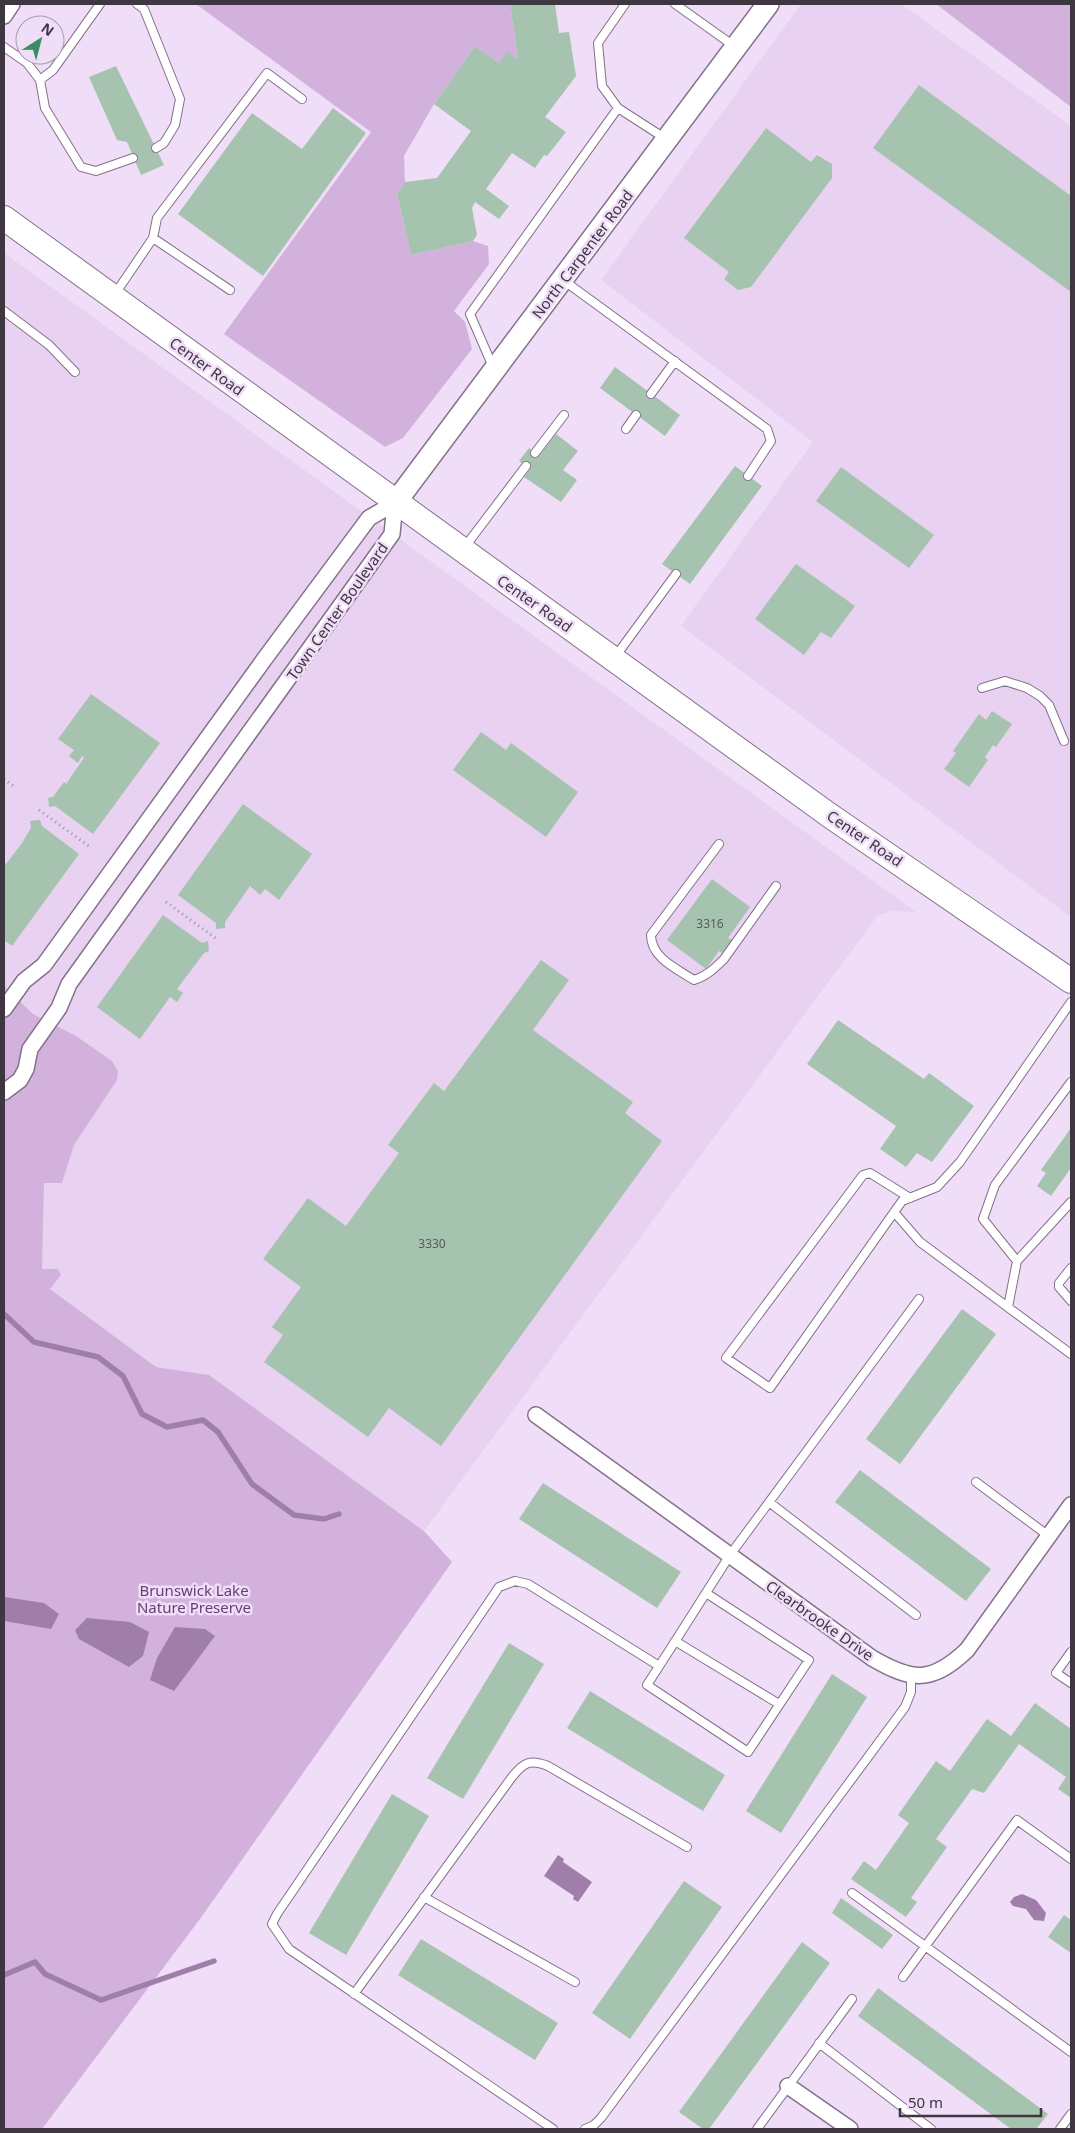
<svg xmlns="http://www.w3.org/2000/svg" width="1075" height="2133" font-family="'Noto Sans',sans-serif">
  <rect width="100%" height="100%" fill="#f0ddf7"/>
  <path fill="#e9d1f1" d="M801,4H901L1071,126V917L681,626L813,442L601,280Z
    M4,253L916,912L891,911L877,916L424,1531L209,1375L156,1367L50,1289L58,1269H42L44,1183H62L74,1145L92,1116L33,1014L4,986Z"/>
  <path fill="#d2b2dd" d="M196,4H510L518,59L507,52L499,63L475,46L434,104L404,156L405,182L397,194L411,255L473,241L488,246L489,264L454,311L465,322L472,349L403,438L385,447L224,334L371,132Z
    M936,4H1071V107Z
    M4,986L33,1014L76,1036L112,1061L118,1071L117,1080L74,1145L62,1183H44L42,1269H58L61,1275L50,1289L156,1367L209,1375L424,1531L452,1562L200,1919L42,2129H4Z"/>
  <path fill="#9f7eaa" d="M4,1597L44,1603L59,1614L51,1629L4,1621Z
    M87,1618L130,1622L149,1632L143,1656L129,1667L79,1639L75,1630Z
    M175,1627L205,1629L215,1636L174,1691L150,1680L157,1658Z
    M558,1855L564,1859L563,1862L592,1882L578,1902L573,1899L574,1896L544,1876Z
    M1022,1894L1036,1900L1046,1913L1044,1921L1034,1920L1026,1909L1013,1906L1010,1902L1014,1897Z"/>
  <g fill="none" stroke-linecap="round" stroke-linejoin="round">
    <path stroke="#9f7eaa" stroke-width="5.5" d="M4,1314L34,1342L98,1357L123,1376L142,1414L167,1427L203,1420L218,1432L252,1484L294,1515L324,1519L339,1514
      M4,1975L35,1962L45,1974L101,2000L214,1961"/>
  </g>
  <path fill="#a6c3b0" d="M510,4H555L559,33L569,32L576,76L545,117L566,132L547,156L544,155L535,168L512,153L486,189L509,206L499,219L475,202L472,208L477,235L473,241L411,255L397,194L405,182L437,178L471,131L434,104L475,46L499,63L507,51L518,59Z
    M116,66L164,165L141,175L127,142L117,140L89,77Z
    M919,85L1071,196V292L873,148Z
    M333,108L366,133L263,276L178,214L252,113L302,149Z
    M766,128L811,162L817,155L832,164V178L751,287L738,290L724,279L729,272L684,238Z
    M615,367L680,415L665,436L600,388Z
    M556,434L578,451L563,470L577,480L561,502L524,477L530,469L519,461L529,448L539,456Z
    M735,466L762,486L690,584L662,564Z
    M841,467L934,535L909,568L816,501Z
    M796,564L855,606L831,638L821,632L804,655L755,619Z
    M91,694L160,743L93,834L55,806L49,807L48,798L53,797L64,782L66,784L84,758L82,756L78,763L69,756L74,750L58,739Z
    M992,711L1012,724L996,747L993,745L985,757L988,760L969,787L944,769L956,753L953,751L979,714L986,720Z
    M481,732L506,750L511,743L578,792L546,837L453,770Z
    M243,804L312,854L279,900L265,889L260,895L250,886L225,922V928L216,929V923L178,895Z
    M40,820L42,826L79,854L12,946L4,940V862L6,864L22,843L31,828L30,821Z
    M712,879L750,907L728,938L732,940L722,953L719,951L706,969L667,940Z
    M163,915L202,943L208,941L209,951L204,953L177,989L183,993L177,1002L170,997L140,1039L97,1007Z
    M541,960L569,980L533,1030L633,1102L625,1113L662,1141L441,1446L389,1408L368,1437L264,1362L283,1335L272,1327L301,1287L263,1259L308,1198L346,1226L399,1153L388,1145L434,1083L444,1091Z
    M838,1020L924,1079L929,1073L974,1106L932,1162L917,1153L906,1167L880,1149L896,1126L807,1064Z
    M1071,1128V1168L1051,1196L1037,1186L1046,1173L1041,1170Z
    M962,1309L996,1334L900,1464L866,1439Z
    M860,1470L991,1569L966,1601L835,1502Z
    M543,1483L681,1572L657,1608L519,1519Z
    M509,1643L544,1664L463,1799L427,1778Z
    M832,1674L867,1697L781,1833L746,1811Z
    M590,1691L725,1775L703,1811L567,1728Z
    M1035,1703L1071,1729V1798L1058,1789L1066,1777L1019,1744L984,1793L972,1789L936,1839L947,1847L911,1898L917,1902L906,1917L851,1879L864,1861L876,1870L909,1823L898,1815L936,1761L950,1771L987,1719L1011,1736Z
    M392,1794L429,1816L346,1955L309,1933Z
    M684,1881L722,1907L630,2039L592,2013Z
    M841,1898L893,1935L882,1949L832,1913Z
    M1064,1915L1071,1920V1953L1048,1937Z
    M421,1939L558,2023L535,2060L398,1975Z
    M802,1942L830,1963L709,2129H703L679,2112Z
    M878,1988L1048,2114L1036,2129H1011L858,2016Z"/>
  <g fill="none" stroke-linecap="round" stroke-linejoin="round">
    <g stroke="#837289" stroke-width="10">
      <path id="lane" d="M137,4L144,9L180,99L175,125L164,143L156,148
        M625,4L598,43L602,86L618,108L666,139
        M675,4L734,46
        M4,47L27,63L40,80L45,108L81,167L96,171L133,158
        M40,80L53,70L100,4
        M153,238L157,218L267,73L302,99
        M563,280L767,429L771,441L748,476
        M115,294L153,238L230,290
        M4,311L49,345L75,372
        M493,367L470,314L618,108
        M651,394L675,361
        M626,429L636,415
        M535,453L564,415
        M464,548L526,466
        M615,657L676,574
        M982,688L1005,681L1027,688L1040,696L1049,705L1064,741
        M719,844L651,935C651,958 677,969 694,980C707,976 715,968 724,959L776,886
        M910,1198L870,1173L863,1175L726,1358L770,1388L902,1201L937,1187L960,1162L1071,1002
        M894,1212L920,1242L1071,1354
        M1017,1261L983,1219L995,1185L1071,1082
        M1071,1268L1059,1283V1287L1071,1301
        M1008,1307L1017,1261L1071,1202
        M976,1482L1050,1537
        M769,1502L916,1615
        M706,1593L809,1660L748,1752L647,1685C675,1642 702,1599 730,1555L919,1299
        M675,1641L779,1704
        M1071,1652L1056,1673L1071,1683
        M852,1893L1071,2052
        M424,1897L575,1982
        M903,1977L1017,1820L1071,1859
        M354,1994L512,1777C524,1762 530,1759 548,1766L687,1847
        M819,2043L931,2129
        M553,2129L289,1949L272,1924L277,1914L499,1587L515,1581L528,1584L659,1666
        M585,2129L594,2125L601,2118L905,1707L911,1692V1675
        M757,2129L852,1999
        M1060,2129L1071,2114"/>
    </g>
    <g stroke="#837289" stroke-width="18">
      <path id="street" d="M4,16L12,4
        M4,1009L24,981L44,965L263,661L369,518L395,503
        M4,1092L20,1080L26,1069L30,1049L59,1008L69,984L392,534L395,503
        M536,1415L872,1658C913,1682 932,1683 967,1650L1071,1505
        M788,2086L850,2129"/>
    </g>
    <g stroke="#837289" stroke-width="24">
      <path id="secondary" d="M395,503L768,4"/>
    </g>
    <g stroke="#837289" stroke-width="26">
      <path id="primary" d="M4,218L829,815L1071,981"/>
    </g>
    <path stroke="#9e90a3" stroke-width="3" stroke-dasharray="1 4" stroke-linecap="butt" d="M4,779L16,788
      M39,810L90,847
      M166,902L218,940"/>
    <use href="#lane" stroke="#fff" stroke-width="8"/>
    <use href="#street" stroke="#fff" stroke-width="15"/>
    <use href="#secondary" stroke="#fff" stroke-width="21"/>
    <use href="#primary" stroke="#fff" stroke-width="24"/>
  </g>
  <g text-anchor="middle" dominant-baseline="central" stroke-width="5" stroke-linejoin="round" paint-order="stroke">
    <g font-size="12" fill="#58595d">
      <text x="710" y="923">3316</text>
      <text x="432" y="1243">3330</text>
    </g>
    <g font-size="15" fill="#3e3641" stroke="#f0ddf7">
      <text transform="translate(582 254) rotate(-53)">North Carpenter Road</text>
      <text transform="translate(207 366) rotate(36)">Center Road</text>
      <text transform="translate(535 603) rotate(35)">Center Road</text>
      <text transform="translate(337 611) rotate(-55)">Town Center Boulevard</text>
      <text transform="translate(865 838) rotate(34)">Center Road</text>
      <text transform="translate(820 1620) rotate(35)">Clearbrooke Drive</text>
    </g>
    <g font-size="15" fill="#683d76" stroke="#f0ddf7">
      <text x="194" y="1590">Brunswick Lake<tspan x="194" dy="17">Nature Preserve</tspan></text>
    </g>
  </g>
  <rect width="1075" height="2133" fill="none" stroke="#3e3641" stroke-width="10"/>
  <g transform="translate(40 40) rotate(36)"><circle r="24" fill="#f0ddf7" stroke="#a99aae"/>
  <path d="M0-4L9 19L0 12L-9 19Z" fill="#398d60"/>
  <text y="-8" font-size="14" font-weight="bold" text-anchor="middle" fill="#3e3641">N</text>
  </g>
  <path d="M900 2108v8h141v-8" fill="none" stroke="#3e3641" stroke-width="2.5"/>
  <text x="908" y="2108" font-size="15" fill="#3e3641" stroke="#f0ddf7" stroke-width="4" paint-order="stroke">50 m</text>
</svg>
